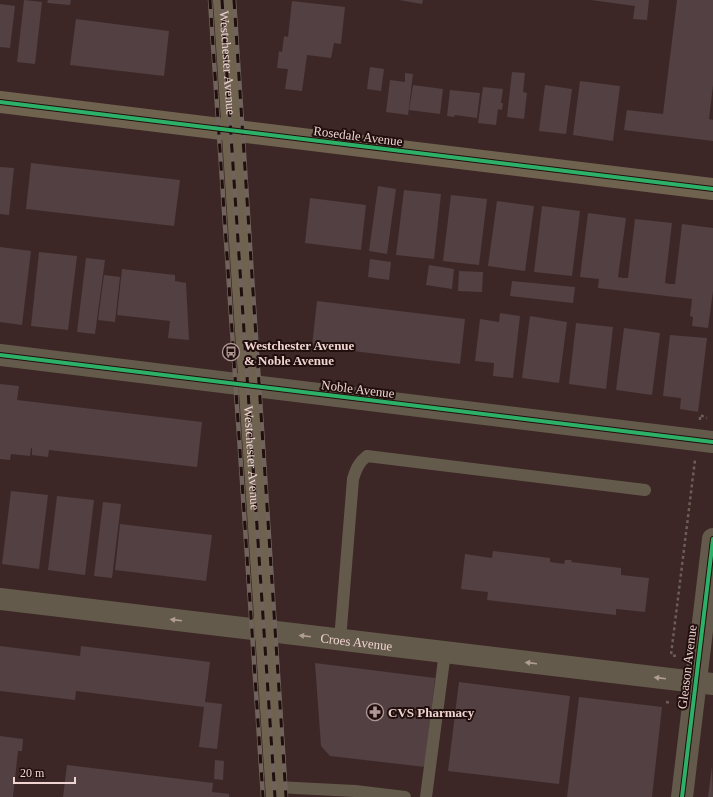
<svg xmlns="http://www.w3.org/2000/svg" width="713" height="797" font-family="Georgia,serif">
  <rect width="100%" height="100%" fill="#3c2726"/>
  <path fill="#524042" d="M24,0L42,2L35,64L17,62Z
    M48,0H71L70,5L47,3Z
    M399,0H423L422,4Z
    M591,0H649L647,20L633,19L635,6Z
    M677,0H713V85L709,119L713,120V141L624,130L627,110L663,114Z
    M292,1L345,7L341,44L334,43L331,58L307,55L302,91L285,89L288,69L277,68L279,51L282,52L284,36L288,37Z
    M0,4L15,6L10,48L0,47Z
    M76,19L169,31L164,76L70,65Z
    M370,67L384,69L381,91L367,89Z
    M512,72L525,73L523,92L527,93L524,119L507,117Z
    M405,73L413,74L408,115L386,112L390,80L405,82Z
    M580,81L620,86L613,141L573,135Z
    M413,85L443,89L440,114L409,110Z
    M545,85L572,89L566,134L539,131Z
    M483,87L503,89L501,103H503L502,110L498,109L496,125L478,123Z
    M450,90L480,93L477,118L455,115L454,117L447,116Z
    M31,163L180,180L174,226L26,209Z
    M0,167L14,168L9,215L0,214Z
    M378,186L396,189L387,254L369,251Z
    M404,190L441,194L434,259L396,255Z
    M451,195L487,199L479,265L443,261Z
    M310,198L366,205L361,250L305,243Z
    M497,201L534,206L525,271L488,266Z
    M542,206L580,211L572,276L534,272Z
    M588,213L626,218L618,277L623,278H628L635,219L672,223L665,283L670,284H675L682,224L713,228V291L708,328L692,326L693,317L690,316L692,299L598,288L599,279L580,277Z
    M0,247L31,251L22,325L0,322Z
    M39,252L77,256L68,330L31,326Z
    M86,258L105,260L95,334L77,332Z
    M370,259L391,262L389,280L368,277Z
    M429,265L454,269L452,289L426,285Z
    M122,269L175,275V281L186,283L189,340L168,338L170,321L117,315Z
    M459,271L483,272L482,292L458,291Z
    M104,275L120,277L115,322L98,320Z
    M512,281L575,287L573,303L510,296Z
    M317,301L465,319L460,364L312,346Z
    M500,313L520,316L513,378L493,376L494,363L475,361L480,319L499,322Z
    M530,316L567,322L559,383L522,378Z
    M576,323L613,327L606,389L569,384Z
    M624,328L660,333L652,395L616,390Z
    M670,335L707,338L698,412L680,409L681,398L663,396Z
    M0,384L19,386L17,400L202,422L197,467L49,450L48,457L32,455V448H31L30,456L11,454L10,460L0,459Z
    M11,491L48,495L39,569L2,564Z
    M57,496L94,500L85,575L48,570Z
    M103,502L121,504L112,578L94,576Z
    M120,524L212,535L206,581L115,570Z
    M493,551L550,558V562L564,564L565,560H572L571,562L621,568V575L649,578L645,612L616,609V615L487,600L488,592L461,589L465,554L492,558Z
    M0,646L80,656L81,646L210,662L205,702L222,704L217,749L199,747L204,707L76,691L75,700L0,691Z
    M315,663L435,678L425,767L330,756L321,746Z
    M459,682L570,696L559,784L448,771Z
    M579,697L662,707L652,797H567Z
    M0,736L23,739L22,751H18L13,797H0Z
    M215,760L224,761L223,780L214,779Z
    M67,765L213,783L212,792L229,794V797H63Z
    M712,766L713,797H708Z"/>
  <g fill="none" stroke-linecap="round" stroke-linejoin="round">
    <path stroke="#6a5e55" stroke-width="2.5" stroke-dasharray="3 3" stroke-linecap="butt" d="M700,420V415L707,418
      M676,656L671,655L695,460
      M666,702L672,703"/>
    <path stroke="#645a4b" stroke-width="12" d="M340,640L353,479C356,469 359,462 367,456L645,490
      M276,787L355,791L405,797
      M426,797L445,652"/>
    <g stroke="#645a4b" stroke-width="22">
      <path d="M0,355L713,442"/>
      <path id="s1" d="M0,599L713,684"/>
      <path d="M682,797L713,539"/>
    </g>
    <g stroke="#6f6350" stroke-width="22">
      <path id="s2" d="M224,0L277,797"/>
      <path d="M0,102L713,189"/>
    </g>
    <g stroke="#6f635b" stroke-width="4.5">
      <g id="rail">
        <path d="M210,0L263,797"/>
        <path id="s3" d="M222,0L275,797"/>
        <path d="M234,0L286,797"/>
      </g>
    </g>
    <use href="#rail" stroke="#210f0d" stroke-width="3" stroke-dasharray="9" stroke-linecap="butt"/>
    <g stroke="#210f0d" stroke-width="6">
      <path id="cycleway" d="M0,102L713,189
        M0,355L713,442
        M682,797L713,539"/>
    </g>
    <use href="#cycleway" stroke="#2db169" stroke-width="4"/>
  </g>
  <defs><path id="oneway-solid" d="M-6-.8H1V-3.2L6.5 0L1 3.2V.8H-6Z"/></defs>
  <g fill="#b09d95">
    <use href="#oneway-solid" transform="translate(176 620) rotate(-173)"/>
    <use href="#oneway-solid" transform="translate(305 636) rotate(-173)"/>
    <use href="#oneway-solid" transform="translate(531 663) rotate(-173)"/>
    <use href="#oneway-solid" transform="translate(660 678) rotate(-173)"/>
  </g>
  <defs>
    <g id="bus-ring" transform="scale(0.9)"><circle r="9.5" fill="#210f0d" stroke="#b09795" stroke-width="1.5"/><path d="M-5-6H5V4H4V6H2V4H-2V6H-4V4H-5ZM-3.5-4V0h7V-4ZM-3.5 1.2v1.5H-2V1.2ZM2 1.2v1.5H3.5V1.2Z" fill="#b09795"/></g>
    <g id="pharmacy-ring" transform="scale(0.9)"><circle r="9.5" fill="#210f0d" stroke="#b09795" stroke-width="1.5"/><path d="M-2-6h4v4h4v4h-4v4h-4v-4h-4v-4h4Z" fill="#b09795"/></g>
  </defs>
  <g fill-rule="evenodd">
    <use href="#bus-ring" x="231" y="352"/>
    <use href="#pharmacy-ring" x="375" y="712"/>
  </g>
  <g text-anchor="middle" dominant-baseline="central" stroke-width="4" stroke-linejoin="round" paint-order="stroke">
    <g font-size="13" fill="#efd4d1" stroke="#210f0d">
      <text stroke="none"><textPath href="#s2" startOffset="63">Westchester Avenue</textPath></text>
      <text transform="translate(358 136) rotate(7)">Rosedale Avenue</text>
      <text transform="translate(358 389) rotate(7)">Noble Avenue</text>
      <text stroke="none"><textPath href="#s3" startOffset="459">Westchester Avenue</textPath></text>
      <text stroke="none"><textPath href="#s1" startOffset="359">Croes Avenue</textPath></text>
      <text transform="translate(687 667) rotate(-83)">Gleason Avenue</text>
    </g>
    <g font-size="13" font-weight="bold" fill="#efd4d1" stroke="#210f0d" text-anchor="start">
      <text x="244" y="345">Westchester Avenue<tspan x="244" dy="15">&amp; Noble Avenue</tspan></text>
      <text x="388" y="712">CVS Pharmacy</text>
    </g>
  </g>
  <path d="M14 777v6h61v-6" fill="none" stroke="#efd4d1" stroke-width="2"/>
  <text x="20" y="777" font-size="12" fill="#efd4d1" stroke="#210f0d" stroke-width="3" paint-order="stroke">20 m</text>
</svg>
